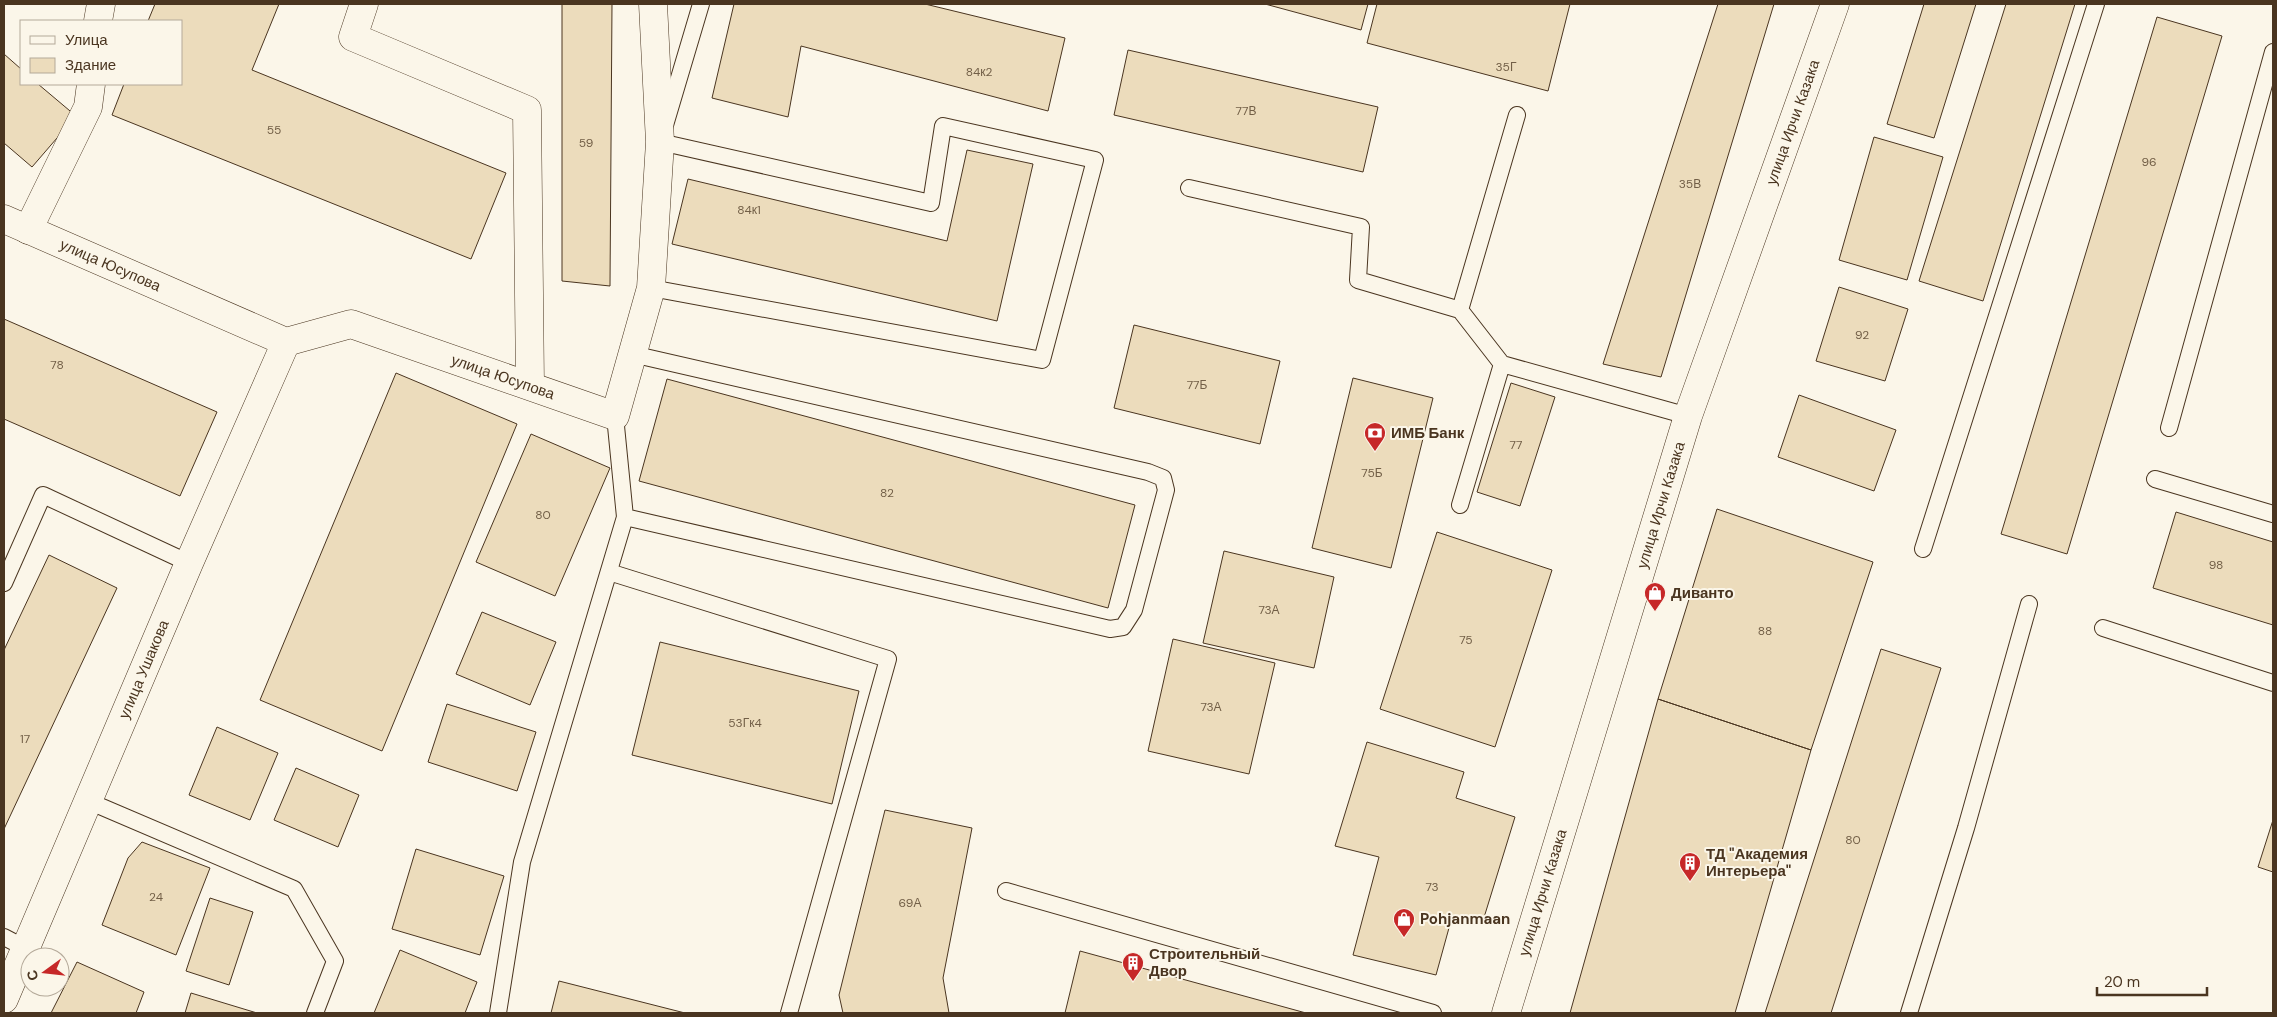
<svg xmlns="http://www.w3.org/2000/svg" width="2277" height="1017" font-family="'DM Sans',sans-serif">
  <rect width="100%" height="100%" fill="#fbf6e9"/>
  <path fill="#ecdcbc" stroke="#4a3520" d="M155,4H279L252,70L506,173L471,259L112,115L124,84H181V21H148Z
    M562,4H612L610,286L562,281Z
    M734,4H925L1065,38L1048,111L801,46L788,117L712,98Z
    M1265,4H1368L1361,30Z
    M1377,4H1570L1548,91L1367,43Z
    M1718,4H1774L1661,377L1603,364Z
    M1924,4H1976L1934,138L1887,124Z
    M2006,4H2075L1983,301L1919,281Z
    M2157,17L2222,36L2067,554L2001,534Z
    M1128,50L1378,107L1363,172L1114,115Z
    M4,54L21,69V84H38L76,116L32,167L4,143Z
    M1874,137L1943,157L1907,280L1839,260Z
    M967,150L1033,164L997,321L672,244L688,179L947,241Z
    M1839,287L1908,309L1885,381L1816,361Z
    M4,319L217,412L180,496L4,419Z
    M1134,325L1280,361L1260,444L1114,408Z
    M396,373L517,424L382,751L260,700Z
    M1353,378L1433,398L1391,568L1312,548Z
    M667,379L1135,505L1108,608L639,481Z
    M1511,383L1555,397L1520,506L1477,492Z
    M1799,395L1896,430L1874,491L1778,457Z
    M531,434L610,468L555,596L476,562Z
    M1717,509L1873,562L1811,750L1658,699Z
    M2176,512L2273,542V625L2153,588Z
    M1437,532L1552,570L1495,747L1380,709Z
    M1224,551L1334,577L1314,668L1203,643Z
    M49,555L117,588L4,829V650Z
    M482,612L556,642L530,705L456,674Z
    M1173,639L1275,663L1249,774L1148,751Z
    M660,642L859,691L832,804L632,755Z
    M1881,649L1941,668L1831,1013H1765Z
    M1658,699L1811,750L1735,1013H1570Z
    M447,704L536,732L517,791L428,762Z
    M217,727L278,753L250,820L189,795Z
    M1367,742L1464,772L1456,798L1515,817L1482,924L1452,917L1436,975L1353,955L1379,857L1335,846Z
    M296,768L359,795L338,847L274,820Z
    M885,810L972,828L943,978L949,1013H843L839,995Z
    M2273,820V872L2258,867Z
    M142,842L210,868L176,955L102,925L128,858Z
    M416,849L504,876L480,955L392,929Z
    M210,898L253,912L229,985L186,971Z
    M400,950L477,982L465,1013H374Z
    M1080,951L1306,1013H1065Z
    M77,962L144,992L136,1013H51Z
    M559,981L685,1013H551Z
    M191,993L257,1013H185Z"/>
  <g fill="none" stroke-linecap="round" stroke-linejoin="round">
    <g stroke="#4a3520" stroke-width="18">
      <path id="lane" d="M1189,188L1361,227L1358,280L1460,310
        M651,288L1042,360L1095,160L943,126L931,203L660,142L701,4
        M1502,364L1688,416
        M2169,428L2273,52
        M2155,479L2273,514
        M1460,505L1502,364L1460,310L1517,115
        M625,517L1110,629L1123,627L1134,610L1166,490L1163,478L1148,472L632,354
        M1923,549L2096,4
        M609,572L888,659L789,1013
        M4,583L43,495L189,563
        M2103,628L2273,683
        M88,801L294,889L335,961L315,1013
        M1006,891L1433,1013
        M4,937L25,948
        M498,1013L522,862L625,517L615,416
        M1909,1013L1966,828L2029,604"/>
    </g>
    <g stroke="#4a3520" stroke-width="29">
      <g id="street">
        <path d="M364,4L353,37L527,110L530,385"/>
        <path d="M98,21L101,4"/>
        <path id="s1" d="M4,219L286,342L351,324L615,416L651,288L660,142L653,4"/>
        <path d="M28,230L88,107L91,84"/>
        <path id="s2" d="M4,999L189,563L286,342"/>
      </g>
    </g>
    <g stroke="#4a3520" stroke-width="29">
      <g id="secondary">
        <path id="s3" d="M1506,1013L1688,416L1835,4"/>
      </g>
    </g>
    <use href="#lane" stroke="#fbf6e9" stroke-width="16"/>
    <use href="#street" stroke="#fbf6e9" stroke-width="28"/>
    <use href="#secondary" stroke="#fbf6e9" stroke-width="28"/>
  </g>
  <defs>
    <g id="bank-pin" transform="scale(1.125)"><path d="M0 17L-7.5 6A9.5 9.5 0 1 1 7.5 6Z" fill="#c62828" stroke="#fbf6e9"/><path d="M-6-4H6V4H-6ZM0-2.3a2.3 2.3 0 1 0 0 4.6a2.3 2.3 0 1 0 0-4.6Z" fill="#fff"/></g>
    <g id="shop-pin" transform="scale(1.125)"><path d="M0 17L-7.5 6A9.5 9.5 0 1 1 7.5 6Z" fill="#c62828" stroke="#fbf6e9"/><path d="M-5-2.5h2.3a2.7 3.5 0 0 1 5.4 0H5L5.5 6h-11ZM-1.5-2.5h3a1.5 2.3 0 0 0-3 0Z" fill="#fff"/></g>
    <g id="building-pin" transform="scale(1.125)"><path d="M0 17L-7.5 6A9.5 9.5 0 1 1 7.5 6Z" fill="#c62828" stroke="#fbf6e9"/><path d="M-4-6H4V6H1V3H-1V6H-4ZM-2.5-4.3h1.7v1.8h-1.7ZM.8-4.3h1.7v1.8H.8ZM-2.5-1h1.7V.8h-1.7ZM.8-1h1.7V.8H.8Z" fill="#fff"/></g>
  </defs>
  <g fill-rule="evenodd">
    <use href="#bank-pin" x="1375" y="433"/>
    <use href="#shop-pin" x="1655" y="593"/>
    <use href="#building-pin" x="1690" y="863"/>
    <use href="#shop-pin" x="1404" y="919"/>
    <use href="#building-pin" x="1133" y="963"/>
  </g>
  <g text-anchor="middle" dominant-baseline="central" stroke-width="4" stroke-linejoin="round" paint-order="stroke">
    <g font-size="12" fill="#725f47">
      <text x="1506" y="67">35Г</text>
      <text x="979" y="72">84к2</text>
      <text x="1246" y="111">77В</text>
      <text x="274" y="130">55</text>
      <text x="586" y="143">59</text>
      <text x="2149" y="162">96</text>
      <text x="1690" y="184">35В</text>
      <text x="749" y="210">84к1</text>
      <text x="1862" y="335">92</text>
      <text x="57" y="365">78</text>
      <text x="1197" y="385">77Б</text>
      <text x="1516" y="445">77</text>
      <text x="1372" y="473">75Б</text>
      <text x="887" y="493">82</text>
      <text x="543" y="515">80</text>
      <text x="2216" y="565">98</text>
      <text x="1269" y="610">73А</text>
      <text x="1765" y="631">88</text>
      <text x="1466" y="640">75</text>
      <text x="1211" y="707">73А</text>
      <text x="745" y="723">53Гк4</text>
      <text x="25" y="739">17</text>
      <text x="1853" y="840">80</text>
      <text x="1432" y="887">73</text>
      <text x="156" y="897">24</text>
      <text x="910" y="903">69А</text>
    </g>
    <g font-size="15" fill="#4a3520" stroke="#fbf6e9">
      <text stroke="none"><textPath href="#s3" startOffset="936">улица Ирчи Казака</textPath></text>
      <text stroke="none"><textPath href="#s1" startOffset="116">улица Юсупова</textPath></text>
      <text stroke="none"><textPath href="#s1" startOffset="536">улица Юсупова</textPath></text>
      <text stroke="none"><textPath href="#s3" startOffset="531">улица Ирчи Казака</textPath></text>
      <text stroke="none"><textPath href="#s2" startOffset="358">улица Ушакова</textPath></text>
      <text stroke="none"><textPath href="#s3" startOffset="126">улица Ирчи Казака</textPath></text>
    </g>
    <g font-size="15" font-weight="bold" fill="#4a3520" stroke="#fbf6e9" text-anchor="start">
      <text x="1391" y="433">ИМБ Банк</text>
      <text x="1671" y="593">Диванто</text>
      <text x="1706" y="854">ТД "Академия<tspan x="1706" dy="17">Интерьера"</tspan></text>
      <text x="1420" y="919">Pohjanmaan</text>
      <text x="1149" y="954">Строительный<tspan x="1149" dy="17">Двор</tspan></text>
    </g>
  </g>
  <rect width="2277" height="1017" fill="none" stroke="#4a3520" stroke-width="10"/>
  <rect x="20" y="20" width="162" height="65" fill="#fbf6e9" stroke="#b4a999"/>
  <rect x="30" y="36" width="25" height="8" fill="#fbf6e9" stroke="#b4a999"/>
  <text x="65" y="45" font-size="15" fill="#4a3520">Улица</text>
  <rect x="30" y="58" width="25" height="15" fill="#ecdcbc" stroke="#b4a999"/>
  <text x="65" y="70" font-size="15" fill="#4a3520">Здание</text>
  <g transform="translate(45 972) rotate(255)"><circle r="24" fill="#fbf6e9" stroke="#b4a999"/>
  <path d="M0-4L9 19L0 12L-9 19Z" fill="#c62828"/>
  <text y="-8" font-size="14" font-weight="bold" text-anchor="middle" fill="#4a3520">С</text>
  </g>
  <path d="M2097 987v8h110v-8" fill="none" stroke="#4a3520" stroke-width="2.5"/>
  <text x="2104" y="987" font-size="15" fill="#4a3520" stroke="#fbf6e9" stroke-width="4" paint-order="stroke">20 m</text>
</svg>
